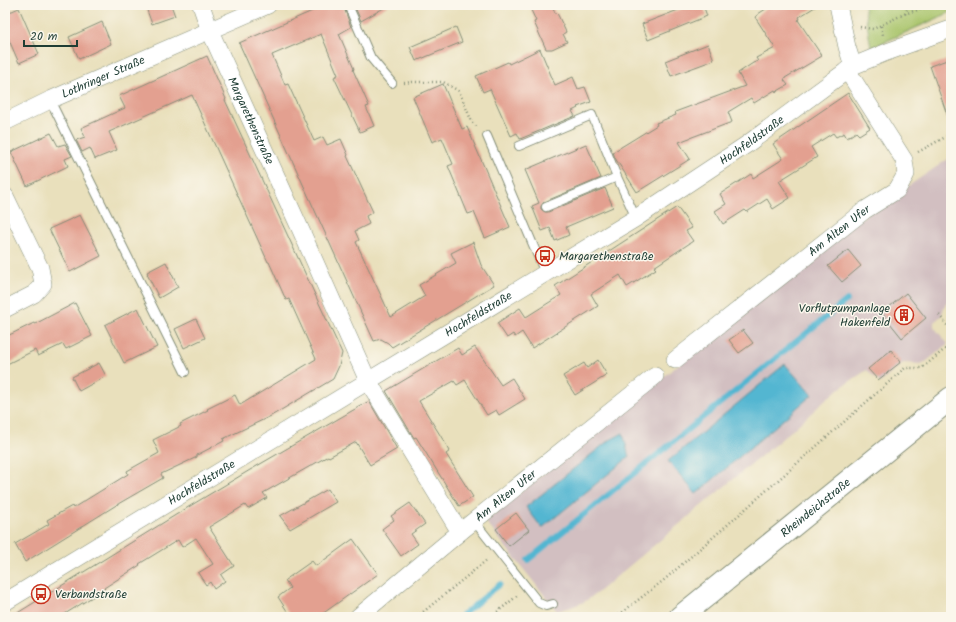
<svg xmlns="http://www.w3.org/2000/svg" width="956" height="622" font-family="Kalam,sans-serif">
  <rect width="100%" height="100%" fill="#fbf7ec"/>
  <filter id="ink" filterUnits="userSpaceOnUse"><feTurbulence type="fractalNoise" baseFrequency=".025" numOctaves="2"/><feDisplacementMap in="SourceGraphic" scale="8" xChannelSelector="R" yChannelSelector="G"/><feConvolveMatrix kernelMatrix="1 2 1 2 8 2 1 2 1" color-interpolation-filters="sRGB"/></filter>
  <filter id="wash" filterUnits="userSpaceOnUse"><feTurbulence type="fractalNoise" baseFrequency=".012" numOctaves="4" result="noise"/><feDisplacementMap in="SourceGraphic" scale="16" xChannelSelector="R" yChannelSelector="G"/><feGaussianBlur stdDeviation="0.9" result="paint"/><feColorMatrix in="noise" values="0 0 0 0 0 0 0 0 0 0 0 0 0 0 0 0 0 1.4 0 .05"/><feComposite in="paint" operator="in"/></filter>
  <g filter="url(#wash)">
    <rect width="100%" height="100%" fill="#e9e0bc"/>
    <path fill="#d2bfc1" d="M951,157V298L946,303L941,316L934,322V327L948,344L923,364L903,363L880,383L867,370L837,390L791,431L597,593L584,602L571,607L557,611L485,521L851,225Z"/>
    <path fill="#a9c46b" stroke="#648050" d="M864,5H951V12L871,48Z"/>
    <path fill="#52b6d1" stroke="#387a82" d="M785,364L812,395L696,494L668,461Z
      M623,433L629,457L542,528L526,507L608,441Z"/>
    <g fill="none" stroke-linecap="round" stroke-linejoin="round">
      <path stroke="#52b6d1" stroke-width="5.5" d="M528,560L847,300
        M460,617L500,584"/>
    </g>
    <g id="blocks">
      <path fill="#e3a090" d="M145,5H171L175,16L152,24Z
        M326,5H343L351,27L339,34L354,69L353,70L369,106L366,107L374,126L360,132L334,77L338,75L321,34L272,55L285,85L288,84L314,141L323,137L327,145L341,139L348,155L347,156L373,212L366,216L369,224L355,231L359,240L356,242L391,317L425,296L419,285L456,263L451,253L473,242L481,265L494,285L392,347L388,343L381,339L374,341L239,43Z
        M354,5H389L361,21Z
        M543,5H552L555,13H557L566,32L563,34L567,42L552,49H546L534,22L536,21L531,10Z
        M691,5H703L707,16L648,40L642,24Z
        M772,5H818L799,17L800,19L798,20L822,56L785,78V79L784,80L788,85L776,92L775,90L754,103L751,98L728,112L732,122L679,142L690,159L637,192L615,158L613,152L657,125L656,123L676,115L675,112L745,86L738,73L753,63L758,61L756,58L775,48L755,17L758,15V14Z
        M19,8L39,54L19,63L5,31V14Z
        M102,22L111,44L79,59L69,37Z
        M456,27L462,42L416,61L410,47Z
        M708,44L714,60L671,76L665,61Z
        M540,49L555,85L573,77L578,89L585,87L591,102L577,107L578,108L572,111L575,116L520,139L517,133L511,136L490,89L483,92L476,76L508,62L509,64Z
        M207,56L226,99L225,100L342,353L339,366L333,379L271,416L223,439L224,441L197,455V457L161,474L163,478L118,504L25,562L15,544L49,524L47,520L72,506L73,508L128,474L127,471L159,453L153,440L181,426L180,424L208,410L207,409L235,395L240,405L316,359L289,299L286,300L269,262H268L192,95L109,132L117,150L95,159L90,148L82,152L76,140L85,137L81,128L125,108L119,96Z
        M947,60L951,70V119L949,120L930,66Z
        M443,84L462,129L467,127L510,227L485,238L474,212L468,214L448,166L453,164L442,138L432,142L413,97Z
        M848,93L870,128L859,135L856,132L847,138L844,133L836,137L833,133L811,147L817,157L779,181L790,198L773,209L767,199L747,212L745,210L723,224L715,211L726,204L720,194L751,174L753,178L783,159L773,144Z
        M51,133L58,146L65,144L72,156L65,159L68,166L27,186L11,152Z
        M586,144L601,178L544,202L541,206V209L545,212H548L605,188L613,207L566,227L569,235L555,241L550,228L542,231L532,206L539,203L525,170Z
        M677,207L692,228L686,231L693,241L654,267L656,269L627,287L620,275L591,294L598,306L532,348L522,332L515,337L513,334L507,338L497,323L520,308L526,317L561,295L555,286Z
        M80,215L101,256L70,272L49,229Z
        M848,250L861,266L842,282L828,266Z
        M166,262L178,287L159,298L147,274H148L147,272Z
        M906,293L926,318L902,338L882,313Z
        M75,303L92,336L66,349L63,344L38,356L35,350L5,365V337L34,323L35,324Z
        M138,308L157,347L124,363L105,325Z
        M196,319L205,338L184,348L175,329Z
        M743,330L753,343L739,353L729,340Z
        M475,347L501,385L512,378L525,399L499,415L496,410L487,415L465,380L457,385L454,381L419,401L450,451L446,454L473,497L459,506L416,437L414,438L386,391L458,348L462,355Z
        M891,350L901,362L878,380L868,369Z
        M598,360L607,375L575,395L563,376L584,363L587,368Z
        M99,363L106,376L79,391L72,377Z
        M369,401L397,449L370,465L356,442L329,457L328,456L263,493L267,498L248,509L245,505L209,527L234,566L221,575L225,581L214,589L210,582L206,585L198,573L213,564L196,538L182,547L178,540L139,564L140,565L104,588L105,589L60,617H11L195,503L250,470Z
        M328,489L336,502L290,529L280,516Z
        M410,503L425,524L411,534L418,544L401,556L382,529L394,520L391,516Z
        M516,513L529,530L509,546L496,529Z
        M353,539L378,574L318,617H291L278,597L290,588L285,580L312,561L316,566Z"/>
    </g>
  </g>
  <g filter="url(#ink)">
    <use href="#blocks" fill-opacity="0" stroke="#848e78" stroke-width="1"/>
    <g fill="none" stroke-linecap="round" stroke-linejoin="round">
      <g stroke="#848e78" stroke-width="10">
        <path id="lane" d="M348,5L371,58L392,83
          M50,100L185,372
          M487,136L545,273
          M519,146L592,115L617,177L636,218
          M546,207L617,177
          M474,521L539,603L546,606L553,604"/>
      </g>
      <g stroke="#848e78" stroke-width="18">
        <g id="street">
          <path id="s1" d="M201,5L210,31L299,226L368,381L460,532"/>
          <path d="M838,5L847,47L853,66"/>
          <path id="s2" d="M5,122L50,100L268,5"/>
          <path d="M5,196L40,268L43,284L34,294L5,309"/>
          <path id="s3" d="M675,360L865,210L897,190L906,174L904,160L847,70"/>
          <path id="s4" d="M5,602L636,218L746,145L853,66L887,52L951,29"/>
          <path id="s5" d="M358,617L460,532L655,376"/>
        </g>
      </g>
      <g stroke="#848e78" stroke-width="24">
        <g id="secondary">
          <path id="s6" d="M680,617L951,398"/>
        </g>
      </g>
      <path stroke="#848e78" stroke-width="2.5" stroke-dasharray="1 3" stroke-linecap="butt" d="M905,14L909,5
        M881,26L883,35
        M860,27L873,29L904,14L934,5
        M404,83L412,82H443L459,91L472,122L478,128
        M918,152L951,134
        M939,315L951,330
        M417,617L488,559
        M491,617L517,596
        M616,617L664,580L741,513L905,368H922L950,345L951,342"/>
      <use href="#lane" stroke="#fff" stroke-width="8"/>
      <use href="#street" stroke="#fff" stroke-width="17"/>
      <use href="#secondary" stroke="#fff" stroke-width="22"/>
    </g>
  </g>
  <defs>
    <g id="bus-ring" transform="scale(1)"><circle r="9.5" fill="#fbf7ec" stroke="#c8321e" stroke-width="1.5"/><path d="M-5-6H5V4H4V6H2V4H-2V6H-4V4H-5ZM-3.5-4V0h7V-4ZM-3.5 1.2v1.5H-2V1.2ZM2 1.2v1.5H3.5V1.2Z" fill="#c8321e"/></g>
    <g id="building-ring" transform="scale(1)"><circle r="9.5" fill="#fbf7ec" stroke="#c8321e" stroke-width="1.5"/><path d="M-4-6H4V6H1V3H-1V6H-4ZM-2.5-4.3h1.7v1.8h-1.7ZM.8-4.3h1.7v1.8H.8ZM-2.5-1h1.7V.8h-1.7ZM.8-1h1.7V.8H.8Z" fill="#c8321e"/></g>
  </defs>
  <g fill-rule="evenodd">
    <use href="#bus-ring" x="545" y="256"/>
    <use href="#building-ring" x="904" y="315"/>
    <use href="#bus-ring" x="41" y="594"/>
  </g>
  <g text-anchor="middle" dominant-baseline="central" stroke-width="3" stroke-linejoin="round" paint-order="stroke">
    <g font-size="12" fill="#1f3d34" stroke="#fbf7ec">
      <text stroke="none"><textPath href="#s2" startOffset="108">Lothringer Straße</textPath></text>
      <text stroke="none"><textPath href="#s1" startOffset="126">Margarethenstraße</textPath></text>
      <text stroke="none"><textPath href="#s4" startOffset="878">Hochfeldstraße</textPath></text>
      <text stroke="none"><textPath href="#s3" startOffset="209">Am Alten Ufer</textPath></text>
      <text stroke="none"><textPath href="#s4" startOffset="554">Hochfeldstraße</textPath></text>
      <text stroke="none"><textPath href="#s4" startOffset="230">Hochfeldstraße</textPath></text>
      <text stroke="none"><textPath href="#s5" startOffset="191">Am Alten Ufer</textPath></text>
      <text stroke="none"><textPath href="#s6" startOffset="174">Rheindeichstraße</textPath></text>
    </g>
    <g font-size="12" fill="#1f3d34" stroke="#fbf7ec" text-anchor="start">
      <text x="559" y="256">Margarethenstraße</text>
      <text x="890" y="308" text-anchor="end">Vorflutpumpanlage<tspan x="890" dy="14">Hakenfeld</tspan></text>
      <text x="55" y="594">Verbandstraße</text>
    </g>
  </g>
  <rect width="956" height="622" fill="none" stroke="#fbf7ec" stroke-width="20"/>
  <path d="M24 40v6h53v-6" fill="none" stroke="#1f3d34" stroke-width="2"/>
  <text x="30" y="40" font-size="12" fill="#1f3d34" stroke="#fbf7ec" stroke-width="3" paint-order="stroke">20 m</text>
</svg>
